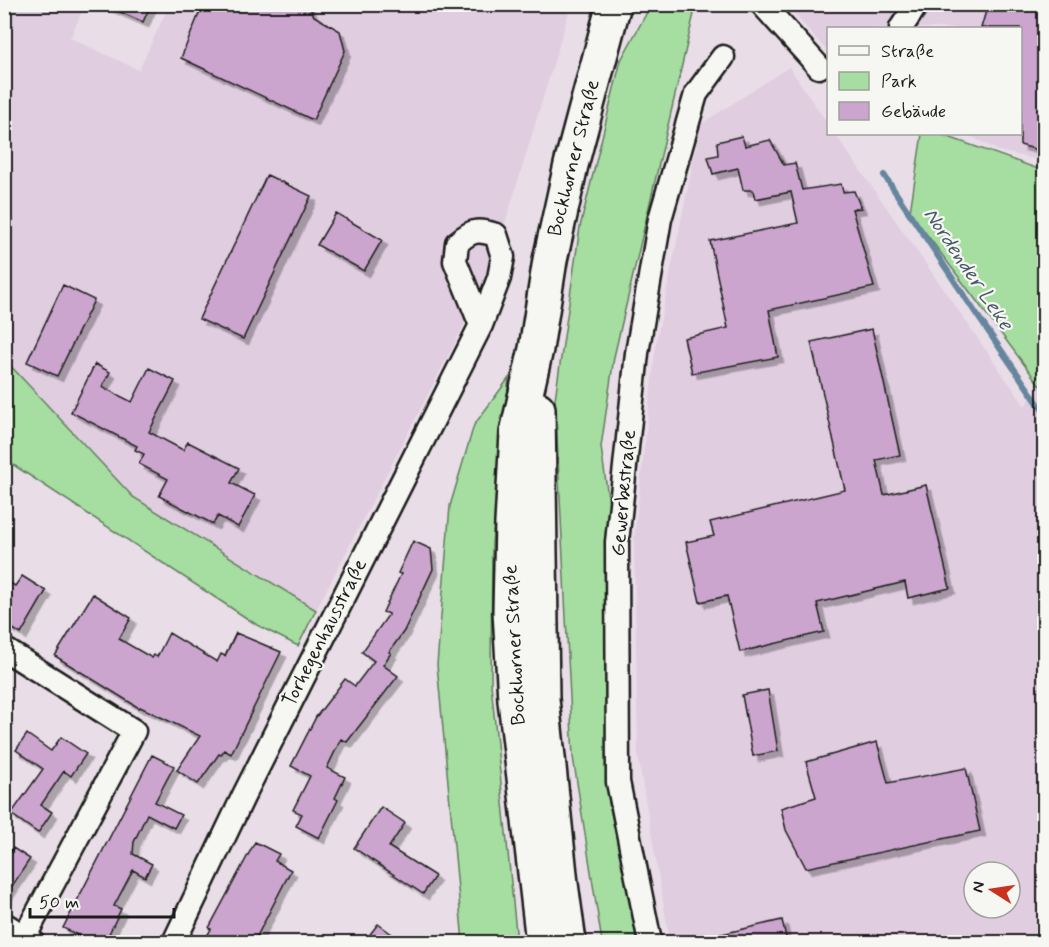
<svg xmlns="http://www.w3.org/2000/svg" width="1049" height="947" font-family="Mynerve,sans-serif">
  <defs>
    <filter id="shadow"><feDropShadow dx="5.5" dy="5.5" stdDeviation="0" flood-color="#0004"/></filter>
  </defs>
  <rect width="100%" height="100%" fill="#e9dee7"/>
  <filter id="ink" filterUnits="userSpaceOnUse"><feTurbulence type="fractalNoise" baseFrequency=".0167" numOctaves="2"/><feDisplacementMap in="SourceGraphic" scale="12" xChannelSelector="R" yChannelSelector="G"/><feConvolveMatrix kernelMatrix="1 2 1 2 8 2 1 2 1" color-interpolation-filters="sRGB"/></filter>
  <g filter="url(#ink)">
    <path fill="#e0cde0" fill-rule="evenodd" d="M4,5H85L70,38L139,70L169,5H571L489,277L316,610L133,497L6,361L4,355Z
      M789,5H1044V161L999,151L967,134H1020V28H828V52L796,16Z
      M789,67L828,124V134H835L1025,406L1044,378V942H670L638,757L634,540L656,343L701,124ZM974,872H1010V908H974Z"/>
    <path fill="#a6dda1" stroke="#617c5e" stroke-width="1.5" d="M651,5H696L614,357L601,447L609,504L606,685L609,803L640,942H602L573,757L555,399L580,227L621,60Z
      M922,134H940L1044,171V391L910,212Z
      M5,355L6,361L133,497L316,610L298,646L257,625L6,460Z
      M509,378L492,543L491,684L517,942H463L437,665L450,506L474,425Z"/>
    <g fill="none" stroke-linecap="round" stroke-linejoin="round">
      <path stroke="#66859e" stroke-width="6" d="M884,175L979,318L1044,412"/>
    </g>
    <path fill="#cba5ce" stroke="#1c1c1c" stroke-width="1.5" filter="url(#shadow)" d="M102,4H151L143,22Z
      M203,4H243L248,7L257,4H308L314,16L340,31L345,51L313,120L181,58Z
      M988,4H1044V141L1042,151L1020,145V28H981Z
      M742,136L745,146L770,140L784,165L795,163L802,190L841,184L843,192L854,191L861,208L852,209L874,287L769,310L778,357L692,373L684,338L728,328L710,241L798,223L791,192L755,199L753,190H743L738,168L713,174L708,157L718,155L717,142Z
      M267,175L311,196L243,339L199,319Z
      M336,213L382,240L364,271L317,245Z
      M63,285L94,300L57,376L27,362Z
      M872,329L900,455L876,460L884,495L926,485L950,588L908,598L905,582L817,603L824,632L740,652L727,596L700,602L686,542L714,536L710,522L845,490L811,342Z
      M95,364L110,372L102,387L132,402L149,368L175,381L149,432L183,450L188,442L239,468L231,483L255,495L238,527L218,516L213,524L159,496L168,479L139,464L144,454L135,450L137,446L71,412Z
      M413,541L431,549L433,569L404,631L389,652L391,653L383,665L398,676L347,742L341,739L327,768L345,777L335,798L338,800L319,838L296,826L302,814L293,810L310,776L291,766L316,717L345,679L355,686L374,661L362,652L389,614L383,612L401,574L398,573Z
      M22,576L46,591L21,634L4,623V579L15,586Z
      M93,594L131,618L119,639L152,658L154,655L157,657L169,633L217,662L221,654L225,656L236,633L281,652L231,754L224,750L221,755L219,754L198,784L177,770L200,736L140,707L139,708L55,656Z
      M768,690L778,751L753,756L742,695Z
      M27,734L51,751L61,737L86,754L71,776L64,771L41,805L52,812L38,833L11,814L43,769L16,750Z
      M877,742L888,783L966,768L980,831L806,868L786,830L781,808L816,797L806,762Z
      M152,755L174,766L155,802L181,815L174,828L147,814L134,842L133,854L152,864L145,877L133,870L114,906L121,909L105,942H92L63,928Z
      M381,807L405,823L389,847L435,876L423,894L354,848Z
      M255,842L279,854L275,861L291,870L254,942H215L206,938L211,929L209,928Z
      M4,847L11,851L13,848L30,859L4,898Z
      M782,920L787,942H714L713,936Z
      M378,924L403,942H364Z"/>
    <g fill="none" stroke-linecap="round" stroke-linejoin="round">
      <g stroke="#1c1c1c" stroke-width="27">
        <path id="minor" d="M762,4L819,67
          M901,28L917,4
          M4,649L134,731L24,938
          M4,924L33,942
          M174,942L244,795L481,325L499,278L503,257L496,235C477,229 472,230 457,243L455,261L481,325
          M650,942L618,782L617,542L637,353L660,219L696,94L723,57"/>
      </g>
      <g stroke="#1c1c1c" stroke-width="38">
        <path id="primary" d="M538,409L542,699L561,884L569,942
          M543,942L515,700L510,611L512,523L517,433L536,349L550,260L571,165L614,4"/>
      </g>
      <use href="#minor" stroke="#f6f6f2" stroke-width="22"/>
      <use href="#primary" stroke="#f6f6f2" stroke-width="33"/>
    </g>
  </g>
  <g text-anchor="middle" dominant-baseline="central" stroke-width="4.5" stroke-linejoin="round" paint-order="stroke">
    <g font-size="20" fill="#1c1c1c" stroke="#f6f6f2">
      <text transform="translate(574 158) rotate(-76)">Bockhorner Straße</text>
      <text transform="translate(624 493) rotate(-85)">Gewerbestraße</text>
      <text transform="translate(325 633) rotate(-63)">Torhegenhausstraße</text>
      <text transform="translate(515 645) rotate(-93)">Bockhorner Straße</text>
    </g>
    <g font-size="21" font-style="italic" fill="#475968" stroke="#f6f6f2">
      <text transform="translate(968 269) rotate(56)">Nordender Leke</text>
    </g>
  </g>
  <rect width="1049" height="947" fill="none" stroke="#f6f6f2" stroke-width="24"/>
  <rect x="12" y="12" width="1025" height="923" fill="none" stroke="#1c1c1c" stroke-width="2" filter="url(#ink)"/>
  <rect x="827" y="27" width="195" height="108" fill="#f6f6f2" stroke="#9f9f9c" stroke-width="1.5"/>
  <rect x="839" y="46" width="30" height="9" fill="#f6f6f2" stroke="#9f9f9c" stroke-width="1.5"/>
  <text x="881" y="57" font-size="18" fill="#1c1c1c">Straße</text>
  <rect x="839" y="72" width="30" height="18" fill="#a6dda1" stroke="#9f9f9c" stroke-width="1.5"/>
  <text x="881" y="87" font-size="18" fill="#1c1c1c">Park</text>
  <rect x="839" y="102" width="30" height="18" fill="#cba5ce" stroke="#9f9f9c" stroke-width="1.5"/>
  <text x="881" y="117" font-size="18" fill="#1c1c1c">Gebäude</text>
  <g transform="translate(992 890) rotate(282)"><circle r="28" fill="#f6f6f2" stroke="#9f9f9c" stroke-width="1.5"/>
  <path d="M0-4.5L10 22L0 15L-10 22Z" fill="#c8321e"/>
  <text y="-9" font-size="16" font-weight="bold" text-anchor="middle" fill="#1c1c1c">N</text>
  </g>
  <path d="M30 908v9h144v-9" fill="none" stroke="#1c1c1c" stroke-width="3"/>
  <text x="39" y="908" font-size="18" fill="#1c1c1c" stroke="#f6f6f2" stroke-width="4.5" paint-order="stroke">50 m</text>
</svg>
